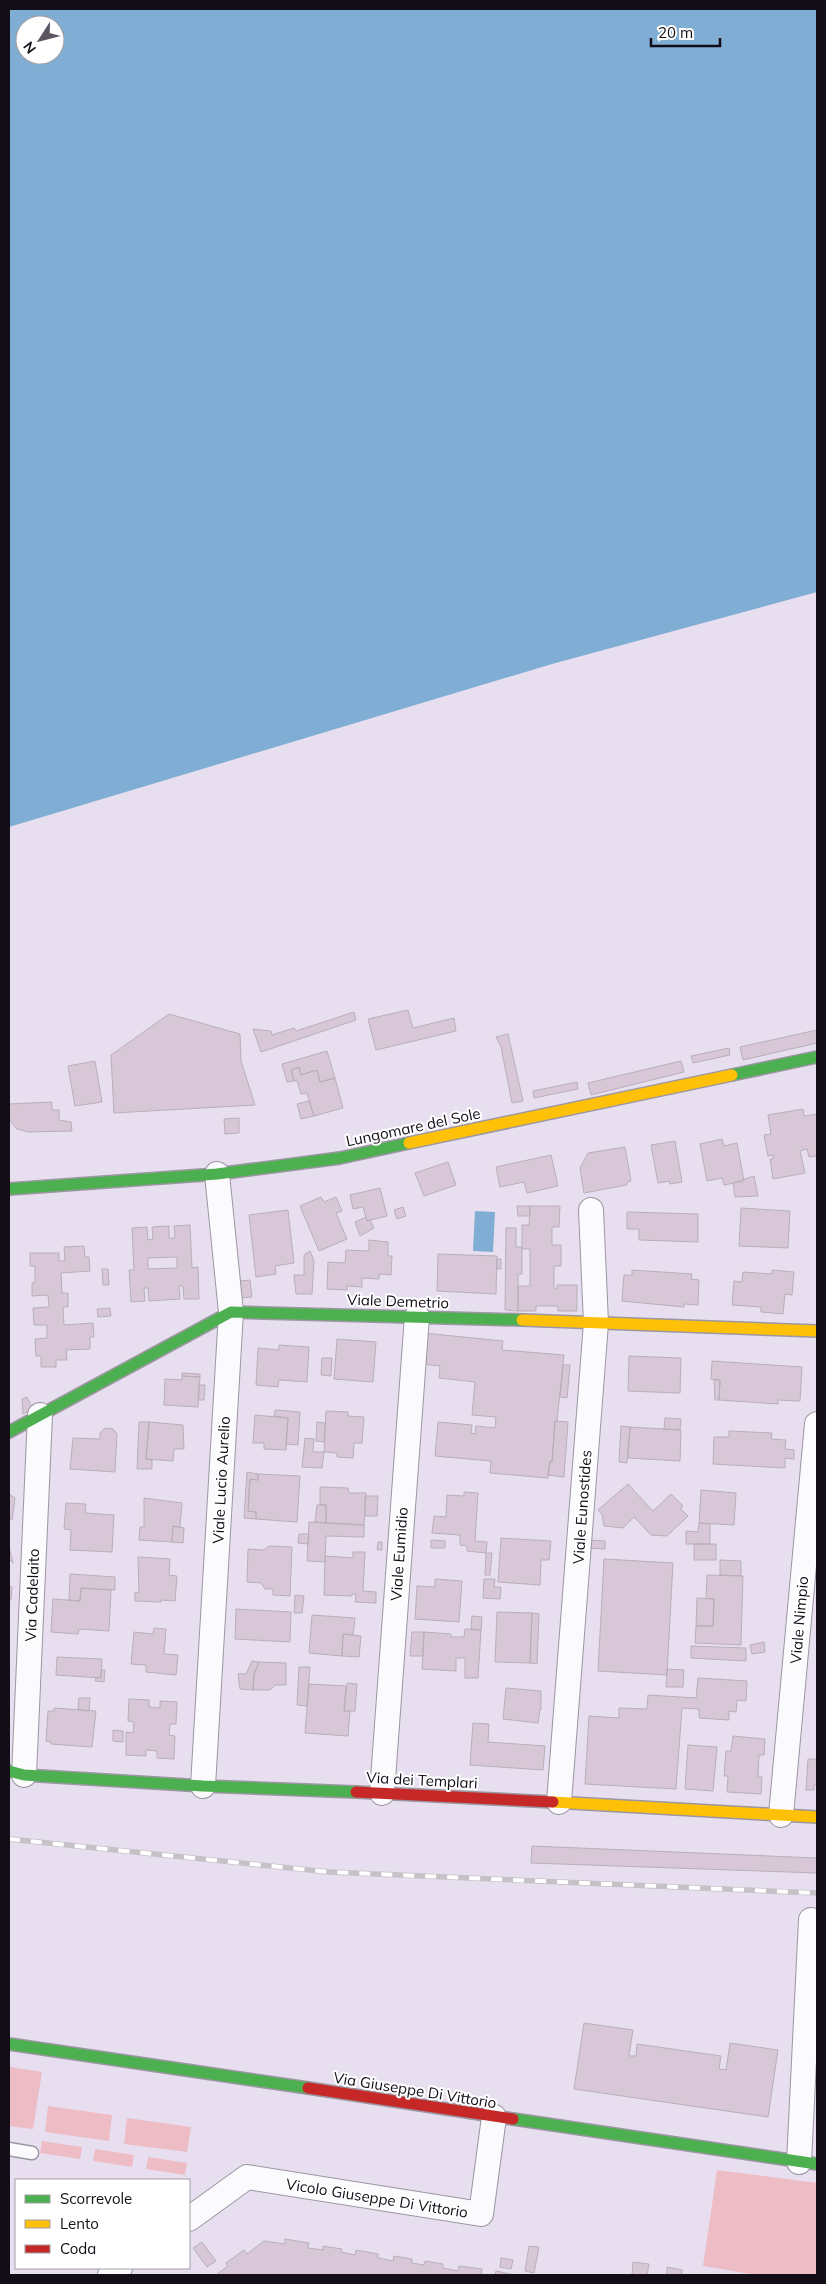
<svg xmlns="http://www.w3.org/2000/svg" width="826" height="2284" font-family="Mulish,sans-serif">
  <rect width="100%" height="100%" fill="#e7dfef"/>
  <path fill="#edbcc5" d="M10,2067L42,2072L33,2129L9,2126Z
    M48,2106L112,2115L109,2141L45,2132Z
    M127,2118L191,2127L187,2152L124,2144Z
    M42,2141L82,2147L80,2159L40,2153Z
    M95,2149L134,2155L132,2167L93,2161Z
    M148,2157L187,2163L185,2175L146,2169Z
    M717,2170L817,2183V2275H757L703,2266Z"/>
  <path fill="#7fadd4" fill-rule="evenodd" d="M9,9H817V592L552,664L9,827ZM25,25H55V55H25Z
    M475,1211L495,1212L493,1252L473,1251Z"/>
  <path fill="#d8c7d6" stroke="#b9afba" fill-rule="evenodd" d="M408,1010L413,1028L454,1018L456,1031L376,1050L368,1019Z
    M354,1012L356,1020L261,1052L253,1029L271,1031L272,1035L294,1028L296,1031Z
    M169,1014L240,1034L241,1061L255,1105L114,1113L111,1055Z
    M817,1030V1043L743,1060L740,1047Z
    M508,1034L523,1101L512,1103L501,1047L496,1037Z
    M729,1048L730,1055L693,1063L691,1056Z
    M327,1051L335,1078L320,1082L317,1070L301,1075L299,1067L291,1070L294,1081L287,1082L282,1064Z
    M95,1061L102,1102L75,1106L68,1066Z
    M681,1061L684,1072L591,1095L588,1083Z
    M299,1067L301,1075L317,1070L320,1082L335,1078L343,1108L314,1116L307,1093L301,1094L297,1080L294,1081L291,1070Z
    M577,1082L578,1089L534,1098L533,1091Z
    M309,1101L314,1116L301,1119L297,1104Z
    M52,1102V1110H59V1120L71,1122L72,1131L28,1132L17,1129L10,1121L9,1104Z
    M803,1109L804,1116L817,1114V1156L809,1157L807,1149L800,1151L805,1173L773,1179L770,1159H773V1155L768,1156L764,1135L771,1134L768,1115Z
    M239,1118V1133L225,1134L224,1119Z
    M722,1139L724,1146L737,1143L744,1181L724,1185L722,1178L707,1181L700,1144Z
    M675,1141L682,1182L670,1184L669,1181L658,1183L651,1145Z
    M625,1147L631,1181L627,1182V1185L584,1193L580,1168L588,1153Z
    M551,1155L558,1186L527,1193L524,1182L500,1187L496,1167Z
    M448,1162L456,1185L424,1196L415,1173Z
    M754,1176L758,1196L735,1197L733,1183Z
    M380,1188L387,1216L367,1221L363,1207L353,1209L350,1195Z
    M321,1197L324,1202L336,1197L342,1211L336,1213L347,1239L319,1251L300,1206Z
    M517,1206H530V1216H518Z
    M530,1206H560L559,1227H552V1245H561V1266H554V1289H557V1285H577V1311H558V1306H536V1311H518V1286H530V1249H522V1225H529Z
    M403,1207L406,1216L397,1219L394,1210Z
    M741,1208L790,1211L788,1248L739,1246Z
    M288,1210L294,1263L275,1266L276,1274L256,1277L249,1215Z
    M627,1212L698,1214V1242L639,1240V1229H627Z
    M366,1217L367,1221L370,1220L374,1228L360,1236L355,1222Z
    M190,1225L192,1268L198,1267L199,1299H184L183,1286H179L180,1299L149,1301L148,1288H144L145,1301L131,1302L129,1270H134L132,1228L147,1227L148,1240L153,1239L152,1227L169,1226V1238H175L174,1226ZM177,1257V1268L148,1269V1258Z
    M506,1228H516V1247H522V1274H518V1311L505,1310Z
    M369,1240L388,1242V1256H392L391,1275L379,1274V1279L362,1278V1287L347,1286V1290L327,1289L328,1262L345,1263L346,1250L369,1251Z
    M84,1246L85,1257H89L90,1271L61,1273L62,1293H68V1307H63L64,1325L93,1323L94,1337H90V1349L66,1350L67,1360H56V1367H41V1356H36L35,1339L47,1338V1325H34L33,1308L49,1307L48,1295L32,1296V1283L35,1282V1266H30V1253H59V1261H65L64,1247Z
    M310,1251L314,1261L312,1294H296L294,1275H304V1255Z
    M438,1254L497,1256L496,1294L437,1291Z
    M497,1259H501V1269H497Z
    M102,1269H108L109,1285H103Z
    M632,1270L692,1274L691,1279L699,1280L698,1305L684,1304V1307L622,1301L624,1275H632Z
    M772,1270L794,1272L792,1295L785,1294L783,1314L761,1312V1307L732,1305L734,1281L742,1282L743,1272L772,1274Z
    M250,1280L252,1297L241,1298L240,1281Z
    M110,1308L111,1316L98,1317L97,1309Z
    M424,1333L503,1341L502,1350L564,1355L557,1421H555L552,1462L550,1461L548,1478L490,1473L491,1461L435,1456L438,1422L472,1425L471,1433L475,1434L476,1426L495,1428L496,1417L472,1415L475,1382L439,1378L440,1366L421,1364Z
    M337,1339L376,1342L373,1382L334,1379Z
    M279,1345L309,1347L307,1382L279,1380L278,1387L256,1385L258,1348L279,1350Z
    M629,1356L681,1358L680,1393L628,1391Z
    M322,1358H332L331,1376L321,1375Z
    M712,1361L802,1367L800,1401L778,1400V1404L719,1400L720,1380L711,1379Z
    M563,1365H570L567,1398L560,1397Z
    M182,1373L200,1374V1377L182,1376Z
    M182,1376L200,1377L198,1407L164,1405L165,1379L182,1380Z
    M714,1380H720L719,1400H715Z
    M199,1385H205L204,1400H198Z
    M27,1397L33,1409L23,1414L22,1399Z
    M275,1410L300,1412L298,1445L286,1444L288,1418L274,1416Z
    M326,1411L348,1412V1416L364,1417L362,1443H354L353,1458L337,1457V1453L324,1452Z
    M255,1415L288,1418L286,1450L264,1449V1443H253Z
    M665,1418L681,1419L680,1430L664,1429Z
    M555,1421L568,1422L564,1477L548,1475L550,1461L552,1462Z
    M139,1422H149L146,1459L152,1460V1469H137Z
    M149,1422L183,1425L184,1449H174L173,1461L146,1459Z
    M317,1422L325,1423L324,1442L316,1441Z
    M621,1426L630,1427L627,1463L619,1462Z
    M630,1427L681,1430L680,1461L628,1458Z
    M105,1428L113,1429L117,1434L115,1472L70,1469L73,1438L100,1439V1433Z
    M729,1431L772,1433L771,1439L786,1440L785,1449L794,1450V1459L785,1458V1468L713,1464L714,1437H729Z
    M305,1438L314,1439L313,1452H324L322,1468L302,1467Z
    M247,1472L258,1474V1480L250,1479L248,1511L256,1512V1519L244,1518Z
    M258,1474L300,1476L297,1522L256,1519V1512L248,1511L250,1479L258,1480Z
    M628,1484L653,1511L671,1494L683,1506L680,1508L688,1516L667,1536L651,1535L634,1517L623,1528L604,1526L602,1514L598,1510Z
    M320,1487L348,1488L349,1493H366L364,1525L326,1523V1505H320Z
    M701,1490L736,1493L734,1525L699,1523Z
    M464,1492L478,1493L475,1541L487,1542L486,1553L467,1551V1546L460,1545V1535L432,1533L434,1516L446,1517L447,1495L464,1496Z
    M9,1494L15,1498L12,1520L9,1519Z
    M365,1496H378L377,1516H365Z
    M144,1498L182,1503L180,1527L173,1526L172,1542L139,1540L140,1527H144Z
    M66,1503L86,1504L85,1513L114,1515L112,1552L70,1550L71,1530L64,1529Z
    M317,1505H326V1523L315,1522Z
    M309,1522L364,1525V1537L326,1536L325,1562L307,1561Z
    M699,1523L710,1524V1544H686V1531L698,1532Z
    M173,1526L184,1528L183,1543L172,1542Z
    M299,1534H309L308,1544L298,1543Z
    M501,1538L551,1541L549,1560H541L540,1585L498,1582Z
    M431,1540L445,1541V1548H431Z
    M588,1540L605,1541V1549L587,1548Z
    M378,1542H382V1550H377Z
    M694,1544H716V1560H694Z
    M269,1546L292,1547L290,1596L273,1595V1589H265L261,1583L247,1582L248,1549L264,1550Z
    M9,1547L13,1563L9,1559Z
    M353,1552H365L363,1591L376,1592V1603L355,1602L356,1594H352V1596L324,1595L325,1556L353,1558Z
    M486,1553H492L490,1575H485Z
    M138,1557L170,1559L169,1575L177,1576L175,1601L161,1600V1602L135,1601V1592L139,1593Z
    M604,1559L673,1563L667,1675L598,1671Z
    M720,1560L741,1561V1576L720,1575Z
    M70,1574L115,1577V1590L81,1588L80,1601L69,1600Z
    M707,1575L743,1576L741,1645L695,1643L696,1626H713L714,1599L706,1598Z
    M435,1579L462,1581L459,1622L415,1619L417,1586L435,1587Z
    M484,1579H495L494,1587H501L500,1599L483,1598Z
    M9,1586L12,1587L11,1600H9Z
    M81,1588L111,1590L109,1631L79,1629L78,1634L51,1632L53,1599L80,1601Z
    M295,1595L304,1596L302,1613H294Z
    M697,1598L714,1599L713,1626H696Z
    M236,1609L291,1612L290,1642L235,1639Z
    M497,1612L532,1613L530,1663L495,1662Z
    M532,1613L539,1614L537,1664L530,1663Z
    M312,1615L355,1618L353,1635L343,1634L342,1656L309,1653Z
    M472,1616L482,1617L481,1630L471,1629Z
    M154,1628L166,1629L164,1654L178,1655L176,1675L146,1672V1665L131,1664L134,1632L153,1634Z
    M465,1629L481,1630L478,1678H465V1658H456V1671L422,1669L424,1632L451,1634V1637H464Z
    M412,1632H424L423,1656H410Z
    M343,1634L361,1636L359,1657L342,1656Z
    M764,1642L765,1652L752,1654L750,1645Z
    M691,1646L746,1648V1661L691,1658Z
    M57,1657L102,1659L101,1678L56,1675Z
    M252,1661L259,1662L254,1674L253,1690L240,1689L238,1674H246Z
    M259,1662L286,1663V1685H275L270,1690H253L254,1674Z
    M299,1667H310L307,1706L297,1705Z
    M667,1669L684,1670L683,1687H666Z
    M101,1670H105L104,1682L95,1681L96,1678H101Z
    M698,1678L747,1681L746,1701L737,1700L736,1712L729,1711V1720L699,1718V1709L682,1708L676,1789L585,1784L589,1716L619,1718V1708L647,1709L648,1695L696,1698Z
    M347,1683L357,1684L355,1711H344Z
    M309,1684L346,1686L344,1711H350L348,1736L305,1733Z
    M506,1688L541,1691V1710L540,1709L538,1723L503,1719Z
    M79,1698H90L89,1711L78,1710Z
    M129,1699L149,1700V1707L160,1708V1701L177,1702L176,1724H170L169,1735L175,1736L174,1759L157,1758V1751L146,1750V1756L126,1755V1732L133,1733L134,1722L128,1721Z
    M54,1708L96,1711L92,1747L51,1744V1742L46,1741L48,1711H54Z
    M473,1723L489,1724L488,1742L545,1746L543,1770L470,1765Z
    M113,1730L123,1731V1742L113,1741Z
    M733,1736L765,1739L764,1755H759L758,1777H762L761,1794L727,1792L728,1776H724L726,1751H731Z
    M688,1745L717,1747L713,1791L685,1789Z
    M808,1759H817V1785H814V1790H806Z
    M532,1846L817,1858V1873L531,1863Z
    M584,2023L633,2030L629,2056H636L637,2044L721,2056L719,2069L726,2070L730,2043L778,2050L768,2117L574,2089Z
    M285,2239L309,2243L308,2248L323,2250V2246L342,2249L341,2252L355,2255L356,2250L378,2254V2258L393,2261L394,2256L412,2259V2263L424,2265L425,2261L443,2264V2268L458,2271L459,2266L482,2269L481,2274L487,2275H216L228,2266L226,2263L244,2250L247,2254L264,2241L285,2244Z
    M202,2242L216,2261L207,2267L193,2248Z
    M529,2246L539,2247L534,2273L525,2271Z
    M501,2258L513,2260L511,2269L500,2267Z
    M633,2262L649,2264L647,2275H632Z
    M667,2267L682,2270V2275H667Z
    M496,2271L515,2275H495Z"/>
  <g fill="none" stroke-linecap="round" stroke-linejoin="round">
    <g stroke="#9c96a1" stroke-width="15">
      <path id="lane" d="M9,2149L32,2153"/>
    </g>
    <g stroke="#9c96a1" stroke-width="26">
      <path id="street" d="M24,1775L40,1415
        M203,1786L231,1312L217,1174
        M382,1793L417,1316
        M559,1802L596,1323L591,1210
        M781,1815L817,1424
        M799,2162L811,1920L817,1921
        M189,2219L247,2177L481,2214L494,2117
        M110,2275L120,2268"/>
    </g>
    <g stroke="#9c96a1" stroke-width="14">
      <path id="fast" d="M732,1075L817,1057
        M9,1189L217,1174L340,1158L409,1143
        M9,1432L231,1312L522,1320
        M9,1771L24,1775L203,1786L356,1792
        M9,2044L308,2088
        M513,2119L817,2164"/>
    </g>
    <g stroke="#9c96a1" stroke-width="14">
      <path id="slow" d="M409,1143L732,1075
        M522,1320L817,1331
        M553,1802L817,1817"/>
    </g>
    <g stroke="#9c96a1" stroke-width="14">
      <path id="jam" d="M356,1792L553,1802
        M308,2088L513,2119"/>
    </g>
    <use href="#lane" stroke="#fbfafd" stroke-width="12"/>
    <use href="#street" stroke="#fbfafd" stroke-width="24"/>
    <use href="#fast" stroke="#4caf50" stroke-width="11"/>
    <use href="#slow" stroke="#ffc107" stroke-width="11"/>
    <use href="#jam" stroke="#c62828" stroke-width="11"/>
    <g stroke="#c4c2c6" stroke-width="5.5">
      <path id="rail" d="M9,1839L329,1872L817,1893"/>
    </g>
    <use href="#rail" stroke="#fff" stroke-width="4" stroke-dasharray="11" stroke-linecap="butt"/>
  </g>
  <g text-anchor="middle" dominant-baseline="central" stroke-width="4" stroke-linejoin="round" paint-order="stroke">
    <g font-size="15" fill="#120d16" stroke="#fff">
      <text transform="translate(413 1127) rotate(-12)">Lungomare del Sole</text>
      <text transform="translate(398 1301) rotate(2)">Viale Demetrio</text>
      <text transform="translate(221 1480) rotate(-87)">Viale Lucio Aurelio</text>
      <text transform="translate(582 1507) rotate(-86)">Viale Eunostides</text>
      <text transform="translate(399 1554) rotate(-86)">Viale Eumidio</text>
      <text transform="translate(32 1595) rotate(-88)">Via Cadelaito</text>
      <text transform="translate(799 1620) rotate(-85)">Viale Nimpio</text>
      <text transform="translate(422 1780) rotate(3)">Via dei Templari</text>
      <text transform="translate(415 2090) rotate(9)">Via Giuseppe Di Vittorio</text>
      <text transform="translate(377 2198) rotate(9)">Vicolo Giuseppe Di Vittorio</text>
    </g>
  </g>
  <rect width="826" height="2284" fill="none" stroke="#120d16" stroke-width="20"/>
  <rect x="15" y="2179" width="175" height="90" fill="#ffffff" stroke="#a09ea2"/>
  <rect x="25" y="2195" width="25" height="8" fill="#4caf50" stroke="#a09ea2"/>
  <text x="60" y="2204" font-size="15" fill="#120d16">Scorrevole</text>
  <rect x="25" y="2220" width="25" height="8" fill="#ffc107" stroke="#a09ea2"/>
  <text x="60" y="2229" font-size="15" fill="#120d16">Lento</text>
  <rect x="25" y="2245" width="25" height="8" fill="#c62828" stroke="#a09ea2"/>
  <text x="60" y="2254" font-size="15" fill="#120d16">Coda</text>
  <g transform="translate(40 40) rotate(234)"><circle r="24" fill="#ffffff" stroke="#a09ea2"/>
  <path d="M0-4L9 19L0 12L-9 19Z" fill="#5d5662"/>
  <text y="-8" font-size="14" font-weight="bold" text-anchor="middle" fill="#120d16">N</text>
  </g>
  <path d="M651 38v8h69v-8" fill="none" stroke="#120d16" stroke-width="2.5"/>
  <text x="658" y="38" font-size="15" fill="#120d16" stroke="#ffffff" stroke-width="4" paint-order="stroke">20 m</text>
</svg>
